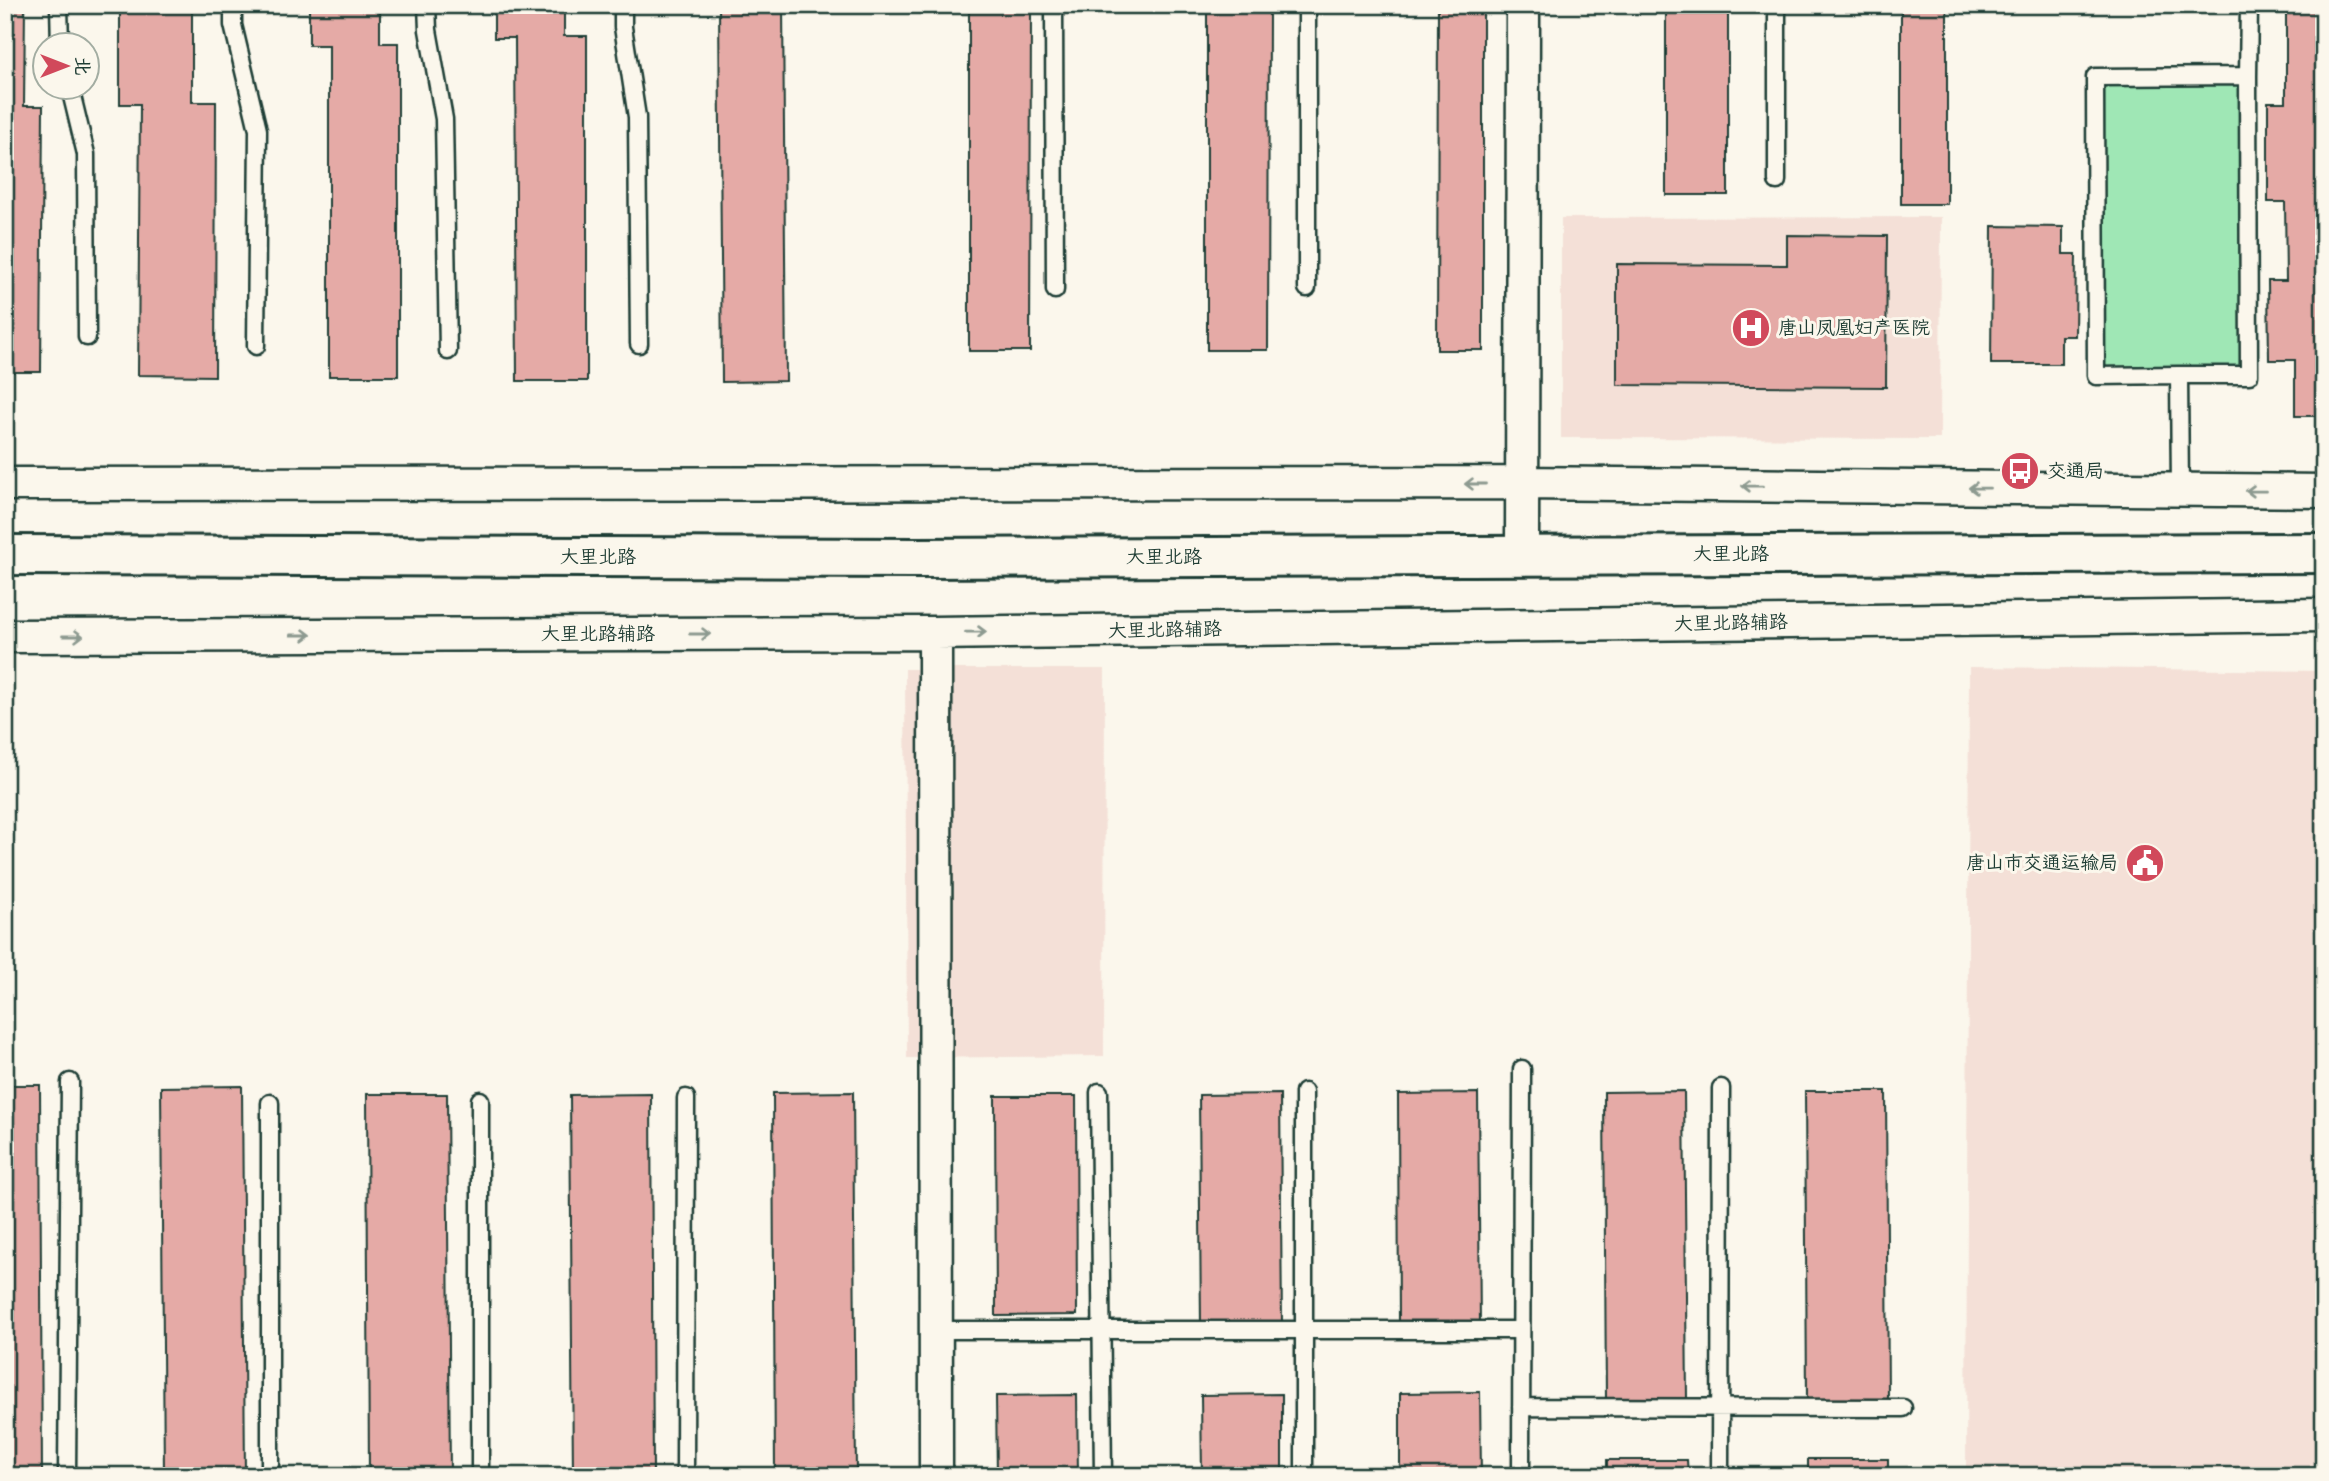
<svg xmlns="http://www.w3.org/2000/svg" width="2329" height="1481" font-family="Pangolin,'LXGW WenKai TC',sans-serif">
  <rect width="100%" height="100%" fill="#fbf7ec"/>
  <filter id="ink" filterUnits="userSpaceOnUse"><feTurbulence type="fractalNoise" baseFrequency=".0143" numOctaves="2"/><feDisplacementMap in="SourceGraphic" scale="14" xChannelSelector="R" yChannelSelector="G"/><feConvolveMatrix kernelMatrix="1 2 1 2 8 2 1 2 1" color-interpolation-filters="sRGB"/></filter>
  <g filter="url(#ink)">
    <path fill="#f4e0d7" d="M1941,217L1940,439L1561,438V218Z
      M1969,667L2324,671V1476H1966Z
      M905,669H1105L1104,1056L907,1058Z"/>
    <path fill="#9fe7b5" stroke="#5f9274" stroke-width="2" d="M2240,84L2241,367H2103V85Z"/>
    <path fill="#e5aaa6" stroke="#1f3d34" stroke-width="2" d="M5,5H25L24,106H43L41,372H5Z
      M120,5H192V102H216L215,376L138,375L140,104H120Z
      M309,5H380V43H398V376H329V45H309Z
      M494,5H564V36H587V381H517L515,38H494Z
      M719,5H783L786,381L722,382Z
      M969,5H1031L1030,351H969Z
      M1207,5H1269L1268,350H1207Z
      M1438,5H1483V350H1437Z
      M1666,5H1728V195H1666Z
      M1901,5H1947V204H1901Z
      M2268,5H2324V416H2295V360H2269L2268,281H2286L2285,202H2268V102H2286V7Z
      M1992,226L2063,227V254H2076L2075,336H2061V364H1991Z
      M1787,235L1887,236L1886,387L1617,385V264L1787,265Z
      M5,1085H40L42,1476H5Z
      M242,1086L245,1476H164L161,1087Z
      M1684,1091L1687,1400L1606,1401L1604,1092Z
      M1805,1091H1886L1888,1400H1807Z
      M853,1092L856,1476H775L773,1093Z
      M1478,1093L1480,1326L1399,1327L1398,1094Z
      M367,1094H447L450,1476H369Z
      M651,1094L653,1476H573L570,1095Z
      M1280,1094L1282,1327L1201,1328L1199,1095Z
      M995,1096H1076L1077,1315L996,1316Z
      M1480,1392L1481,1476H1400V1393Z
      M1282,1394V1476H1202L1201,1395Z
      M1077,1395L1078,1476H997L996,1396Z
      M1808,1459H1888V1476H1808Z
      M1607,1460H1687L1688,1476H1607Z"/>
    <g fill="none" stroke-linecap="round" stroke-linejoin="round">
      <g stroke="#1f3d34" stroke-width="21">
        <path id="lane" d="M59,5L60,46
          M233,5V25L258,130L256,346
          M427,5L428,30L444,119L448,351
          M623,5V27L637,117L639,344
          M1054,5L1055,290
          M1307,5V288
          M1777,5V181
          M2248,76L2249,5
          M70,88L86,154L87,337
          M2179,375L2096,376L2095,77L2248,76L2249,375H2179L2180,490
          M1099,1092L1103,1476
          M480,1100V1476
          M270,1103V1476
          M936,1330H1520
          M1521,1407L1903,1408
          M67,1476L70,1082
          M685,1476L686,1098
          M1304,1476V1092
          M1521,1476L1522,1069
          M1720,1476L1721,1088"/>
      </g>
      <g stroke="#1f3d34" stroke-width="37">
        <path id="street" d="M5,484L1520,483L2324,491
          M1522,555L1523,5
          M935,633L936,1476
          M5,636L935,633L2324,615"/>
      </g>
      <g stroke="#1f3d34" stroke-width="44">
        <path id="secondary" d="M5,555L917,558L2324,553"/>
      </g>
      <use href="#lane" stroke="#fbf7ec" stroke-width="16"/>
      <use href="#street" stroke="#fbf7ec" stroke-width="32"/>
      <use href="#secondary" stroke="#fbf7ec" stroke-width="38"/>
    </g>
    <defs><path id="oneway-shaft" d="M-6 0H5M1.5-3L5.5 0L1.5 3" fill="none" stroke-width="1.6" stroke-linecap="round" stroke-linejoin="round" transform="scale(1.75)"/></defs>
    <g stroke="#8d9a90">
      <use href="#oneway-shaft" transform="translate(1475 484) rotate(180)"/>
      <use href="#oneway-shaft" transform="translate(1752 486) rotate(-179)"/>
      <use href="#oneway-shaft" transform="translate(1979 488) rotate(-179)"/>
      <use href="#oneway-shaft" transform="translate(2256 491) rotate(-179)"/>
      <use href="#oneway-shaft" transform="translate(976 632) rotate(-1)"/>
      <use href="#oneway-shaft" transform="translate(700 634)"/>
      <use href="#oneway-shaft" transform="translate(301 635)"/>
      <use href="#oneway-shaft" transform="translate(73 636)"/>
    </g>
  </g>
  <defs>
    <g id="hospital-disc" transform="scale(2.0125)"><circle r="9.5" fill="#d1495b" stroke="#fbf7ec"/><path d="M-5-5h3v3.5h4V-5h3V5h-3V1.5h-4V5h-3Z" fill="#fff"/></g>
    <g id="bus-disc" transform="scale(2.0125)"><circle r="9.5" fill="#d1495b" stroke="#fbf7ec"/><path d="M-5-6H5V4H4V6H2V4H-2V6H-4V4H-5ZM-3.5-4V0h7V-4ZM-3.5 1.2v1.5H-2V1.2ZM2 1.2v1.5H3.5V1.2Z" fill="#fff"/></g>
    <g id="civic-disc" transform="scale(2.0125)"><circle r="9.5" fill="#d1495b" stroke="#fbf7ec"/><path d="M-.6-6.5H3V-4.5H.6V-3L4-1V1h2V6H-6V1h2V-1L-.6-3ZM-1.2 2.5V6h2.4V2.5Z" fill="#fff"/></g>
  </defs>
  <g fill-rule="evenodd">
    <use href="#hospital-disc" x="1751" y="328"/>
    <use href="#bus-disc" x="2020" y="471"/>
    <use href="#civic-disc" x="2145" y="863"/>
  </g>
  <g text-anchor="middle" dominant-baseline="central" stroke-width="6" stroke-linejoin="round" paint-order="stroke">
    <g font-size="19" fill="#1f3d34" stroke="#fbf7ec" text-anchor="start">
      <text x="1778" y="328">唐山凤凰妇产医院</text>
      <text x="2047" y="471">交通局</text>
      <text x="2118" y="863" text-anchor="end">唐山市交通运输局</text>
    </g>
    <g font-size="19" fill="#1f3d34" stroke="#fbf7ec">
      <text x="1731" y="554">大里北路</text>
      <text x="598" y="557">大里北路</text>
      <text x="1164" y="557">大里北路</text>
      <text transform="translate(1731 623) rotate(-1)">大里北路辅路</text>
      <text transform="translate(1165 630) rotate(-1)">大里北路辅路</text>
      <text x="598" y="634">大里北路辅路</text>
    </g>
  </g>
  <rect width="2329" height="1481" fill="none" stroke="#fbf7ec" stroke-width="28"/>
  <rect x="14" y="14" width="2301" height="1453" fill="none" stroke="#1f3d34" stroke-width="2.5" filter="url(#ink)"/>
  <g transform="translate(66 66) rotate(90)"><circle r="33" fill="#fbf7ec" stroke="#a3ada2" stroke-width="2"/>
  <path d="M0-5L12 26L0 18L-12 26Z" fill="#d1495b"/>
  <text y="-10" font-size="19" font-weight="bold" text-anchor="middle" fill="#1f3d34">北</text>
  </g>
</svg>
